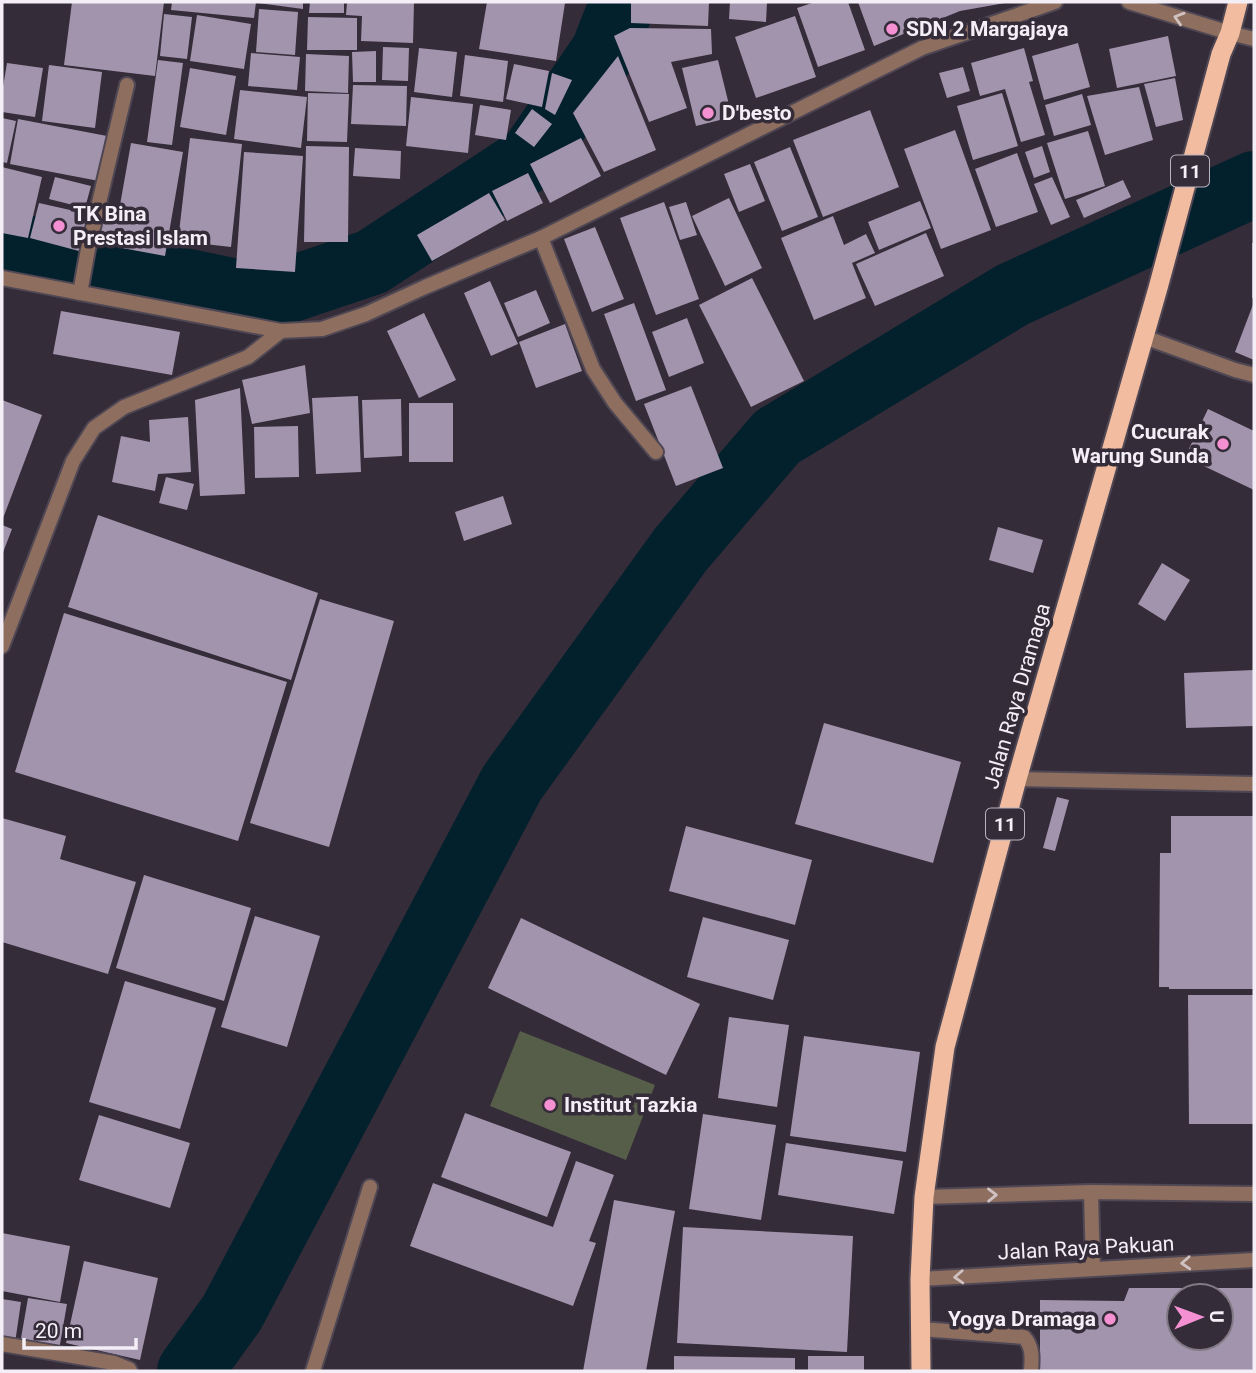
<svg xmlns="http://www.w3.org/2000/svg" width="1256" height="1373" font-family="Roboto,sans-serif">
  <rect width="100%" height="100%" fill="#342c39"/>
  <path fill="#565d49" d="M520,1031L655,1085L626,1160L490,1106Z"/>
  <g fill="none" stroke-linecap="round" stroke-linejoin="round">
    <path stroke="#03212c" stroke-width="66" d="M2,243L265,298L372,262L531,158L604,51L623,2
      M190,1371L232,1313L512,783L681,549L777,437L1012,295L1254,184"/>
  </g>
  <path fill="#a394ad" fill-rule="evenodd" d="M72,2H164L155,76L64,65Z
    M172,2H256L254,18L171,10Z
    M258,2H303V9L258,3Z
    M310,2H344V13H309Z
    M347,2H414L413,43L361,41L362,16L346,15Z
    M487,2L565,3L556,61L479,49Z
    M631,2H709L708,26L631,23Z
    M730,2H767L766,22L729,19Z
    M815,2H848L865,50L818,67L797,8Z
    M858,2H1005V3L960,11L874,46Z
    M259,9L298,12L295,55L256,52Z
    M164,14L192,17L187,59L160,56Z
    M197,15L251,24L244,69L190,61Z
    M795,16L816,77L756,98L735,37Z
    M308,17L357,18V50H307Z
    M630,28L711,29L712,54L671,62L687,108L649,122L614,36Z
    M1168,36L1176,76L1117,88L1109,49Z
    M1078,43L1090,87L1044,100L1032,56Z
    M383,47L409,48L408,81L382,80Z
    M419,48L457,52L452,97L414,92Z
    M1024,48L1033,81L1029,82L1045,135L1021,142L1005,89L980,96L971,63Z
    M376,51V82H353L352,52Z
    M251,53L300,57L297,90L248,86Z
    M306,54L349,56L348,93L305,91Z
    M465,55L508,61L503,102L460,96Z
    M618,56L656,150L604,172L573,113Z
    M158,60L183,63L172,145L147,142Z
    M718,60L732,117L696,126L682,68Z
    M7,63L43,68L35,117L2,112V93Z
    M514,64L549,71L542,107L506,99Z
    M49,65L102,72L95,128L42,121Z
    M963,67L970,91L947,98L939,73Z
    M190,68L236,76L226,135L180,127Z
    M552,73L572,80L555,115L545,109Z
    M1175,78L1183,120L1156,127L1144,84Z
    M353,85L407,86L406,126L351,124Z
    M1139,87L1153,140L1105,155L1087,96Z
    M240,90L307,97L301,148L234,139Z
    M308,93L349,94L347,142L307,141Z
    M1002,93L1018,146L973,160L957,106Z
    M1082,94L1091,125L1054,136L1045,105Z
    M411,97L473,104L468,153L406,146Z
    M480,105L511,110L506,140L475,135Z
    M532,109L552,124L534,147L515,133Z
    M870,110L899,187L823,217L793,140Z
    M2,118L16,121L7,163L2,162Z
    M18,119L107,136L99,181L10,164Z
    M955,130L991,230L941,249L904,149Z
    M1088,131L1105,186L1065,199L1047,143Z
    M190,138L242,144L231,247L178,241Z
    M581,138L601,176L550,203L530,164Z
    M131,143L183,152L165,256L95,243L105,202L120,205Z
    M306,146L349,147L348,242H304Z
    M1042,146L1050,172L1034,178L1025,152Z
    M790,147L818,217L782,231L754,162Z
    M355,148L401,151L400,179L353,176Z
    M244,152L303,156L295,272L236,268Z
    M1017,153L1038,212L996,227L975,169Z
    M750,164L765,201L739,212L724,174Z
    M2,167L42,177L28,238L2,233Z
    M528,173L543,203L507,221L492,191Z
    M55,177L91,186L85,208L49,199Z
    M1052,177L1070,217L1051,225L1034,184Z
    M1123,180L1131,197L1084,218L1076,200Z
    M489,193L505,220L432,261L417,235Z
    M729,198L762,268L725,286L692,216Z
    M920,201L931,228L879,250L868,222Z
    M664,202L699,299L656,315L620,218Z
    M686,202L697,235L680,240L669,207Z
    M39,203L88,214L79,251L30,238Z
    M833,216L844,245L866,234L875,253L852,263L866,298L814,320L781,238Z
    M595,227L624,299L592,312L564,239Z
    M926,233L944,276L875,306L856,264Z
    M1252,243H1254V298H1252Z
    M752,278L804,381L751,407L699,305Z
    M490,281L518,344L491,356L464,293Z
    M536,290L550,323L518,337L504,303Z
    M1254,302V360L1235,352Z
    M634,303L666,390L636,401L604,314Z
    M61,311L180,332L172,375L53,354Z
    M424,313L456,380L419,398L387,331Z
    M687,318L704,363L669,377L652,332Z
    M565,324L582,371L536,388L519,342Z
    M305,365L310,413L252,424L242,380Z
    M691,386L723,468L676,486L644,404Z
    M240,388L245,494L200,496L195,400Z
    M358,396L361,472L316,474L312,398Z
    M401,399L402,456L364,458L362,400Z
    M2,400L42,415L2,521Z
    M409,403H453V462H409Z
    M1208,409L1254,431V490L1185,457Z
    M188,417L191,472L158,474L155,491L112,482L121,436L150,442L149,420Z
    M298,426L299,477L255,478L254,427Z
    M166,477L194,484L187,510L159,503Z
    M503,496L512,524L464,541L455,512Z
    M98,515L318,593L291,680L68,607Z
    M2,525L12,529L2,555Z
    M998,527L1043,540L1033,573L989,560Z
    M1162,563L1190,580L1165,621L1138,604Z
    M320,599L394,621L329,847L250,823Z
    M64,613L287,682L238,841L15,772Z
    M1254,670V726L1186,728L1184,673Z
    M824,723L961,762L933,863L795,824Z
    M1057,797L1069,800L1055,851L1043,848Z
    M1171,816H1254V989H1169V987H1159L1160,853H1171Z
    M2,818L66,836L60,859L136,882L108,974L2,942Z
    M686,826L812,860L795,925L669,891Z
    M144,875L251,908L224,1001L116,968Z
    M255,916L320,936L287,1047L221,1027Z
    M703,917L789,940L773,1000L687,977Z
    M521,918L700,1004L666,1075L488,988Z
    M125,981L216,1008L180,1129L89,1102Z
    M1188,995H1254V1124H1189Z
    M729,1017L789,1025L777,1107L718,1098Z
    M804,1036L920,1052L906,1152L790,1136Z
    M465,1113L571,1152L547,1217L441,1177Z
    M703,1114L776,1125L761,1220L689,1209Z
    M99,1115L190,1143L170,1208L79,1180Z
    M786,1143L903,1161L894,1214L778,1195Z
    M576,1161L614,1175L589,1241L596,1243L573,1306L410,1246L433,1183L553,1227Z
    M614,1200L675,1211L646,1371H583Z
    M683,1227L853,1236L847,1352L677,1343Z
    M2,1233L70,1246L60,1302L2,1291Z
    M84,1261L158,1278L140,1360L66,1343Z
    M1129,1288H1254V1371H1040V1300L1124,1301ZM1179,1296H1221V1338H1179Z
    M28,1298L67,1304L59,1350L20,1344Z
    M2,1299L21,1302L15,1343L2,1341Z
    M674,1356L795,1358V1371H674Z
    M808,1356H864V1371H808Z"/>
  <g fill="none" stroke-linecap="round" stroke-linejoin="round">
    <g stroke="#4f4754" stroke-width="18">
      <path id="service" d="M2,646L73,461L94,428L124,407L248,357L281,331
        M1017,779L1254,784
        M921,1329L1024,1337C1033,1347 1032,1358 1031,1371"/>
    </g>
    <g stroke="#4f4754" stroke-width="18">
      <path id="minor" d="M1230,33L1254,39
        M541,238L593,369L615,403L656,452
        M80,293L88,249L127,85
        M1144,337L1235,370L1254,375
        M1091,1192L1093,1269
        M924,1197L1091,1192L1254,1194
        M920,1279L1254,1260
        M2,1344L114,1363L129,1369L130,1371
        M313,1371L370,1187"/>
    </g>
    <g stroke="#4f4754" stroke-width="18">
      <path id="tertiary" d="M1129,2L1230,33
        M2,278L281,331L322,329L366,314L425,287L541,238L922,48L1055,2"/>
    </g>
    <g stroke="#4f4754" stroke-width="23">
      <path id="trunk" d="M921,1371L920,1279L924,1197L945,1047L1017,779L1158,288L1221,54L1230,33L1238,2"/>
    </g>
    <use href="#service" stroke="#8d6e5f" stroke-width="14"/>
    <use href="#minor" stroke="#8d6e5f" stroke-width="14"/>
    <use href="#tertiary" stroke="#8d6e5f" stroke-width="14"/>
    <use href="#trunk" stroke="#f1bca0" stroke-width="19"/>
  </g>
  <defs><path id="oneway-chevron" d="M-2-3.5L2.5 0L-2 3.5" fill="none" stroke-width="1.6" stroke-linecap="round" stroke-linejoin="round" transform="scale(1.75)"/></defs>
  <g stroke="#d0c2c2">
    <use href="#oneway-chevron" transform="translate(1179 18) rotate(-163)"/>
    <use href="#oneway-chevron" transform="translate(992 1195) rotate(-1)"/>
    <use href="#oneway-chevron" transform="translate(1186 1263) rotate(177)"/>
    <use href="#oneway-chevron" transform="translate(959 1277) rotate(177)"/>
  </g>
  <g fill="#f591d2" stroke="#342c39" stroke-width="2.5">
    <circle cx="892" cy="29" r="7"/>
    <circle cx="708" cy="113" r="7"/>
    <circle cx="59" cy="226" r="7"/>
    <circle cx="1223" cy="444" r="7"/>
    <circle cx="550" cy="1105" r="7"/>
    <circle cx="1110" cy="1319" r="7"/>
  </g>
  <g text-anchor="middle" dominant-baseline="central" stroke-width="7" stroke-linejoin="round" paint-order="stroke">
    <g fill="#342c39" stroke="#bab4be" stroke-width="2">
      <rect x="1171" y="155.5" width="38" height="31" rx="5"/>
      <rect x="986" y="808.5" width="38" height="31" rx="5"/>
    </g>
    <g font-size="19" font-weight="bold" fill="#f4eff7">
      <text x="1190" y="171">11</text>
      <text x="1005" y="824">11</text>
    </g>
    <g font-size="21" font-weight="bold" fill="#f4eff7" stroke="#342c39" text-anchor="start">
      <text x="906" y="29">SDN 2 Margajaya</text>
      <text x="722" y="113">D'besto</text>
      <text x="73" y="214">TK Bina<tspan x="73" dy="24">Prestasi Islam</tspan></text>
      <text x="1209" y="432" text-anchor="end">Cucurak<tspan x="1209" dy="24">Warung Sunda</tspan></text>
      <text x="564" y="1105">Institut Tazkia</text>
      <text x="1096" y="1319" text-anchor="end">Yogya Dramaga</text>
    </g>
    <g font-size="21" fill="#f4eff7" stroke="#342c39">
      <text transform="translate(1017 696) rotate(-74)">Jalan Raya Dramaga</text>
      <text transform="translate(1086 1248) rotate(-3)">Jalan Raya Pakuan</text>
    </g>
  </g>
  <rect width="1256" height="1373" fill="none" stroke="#f4eff7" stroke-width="7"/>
  <g transform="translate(1200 1317) rotate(89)"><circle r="33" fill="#342c39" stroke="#817a85" stroke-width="2"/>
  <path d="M0-5L12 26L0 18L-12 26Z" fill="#f591d2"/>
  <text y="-10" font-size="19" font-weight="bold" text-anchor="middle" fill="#f4eff7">U</text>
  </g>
  <path d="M24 1338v10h112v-10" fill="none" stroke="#f4eff7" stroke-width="3.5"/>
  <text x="35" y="1338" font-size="21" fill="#f4eff7" stroke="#342c39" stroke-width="5" paint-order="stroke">20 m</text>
</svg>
